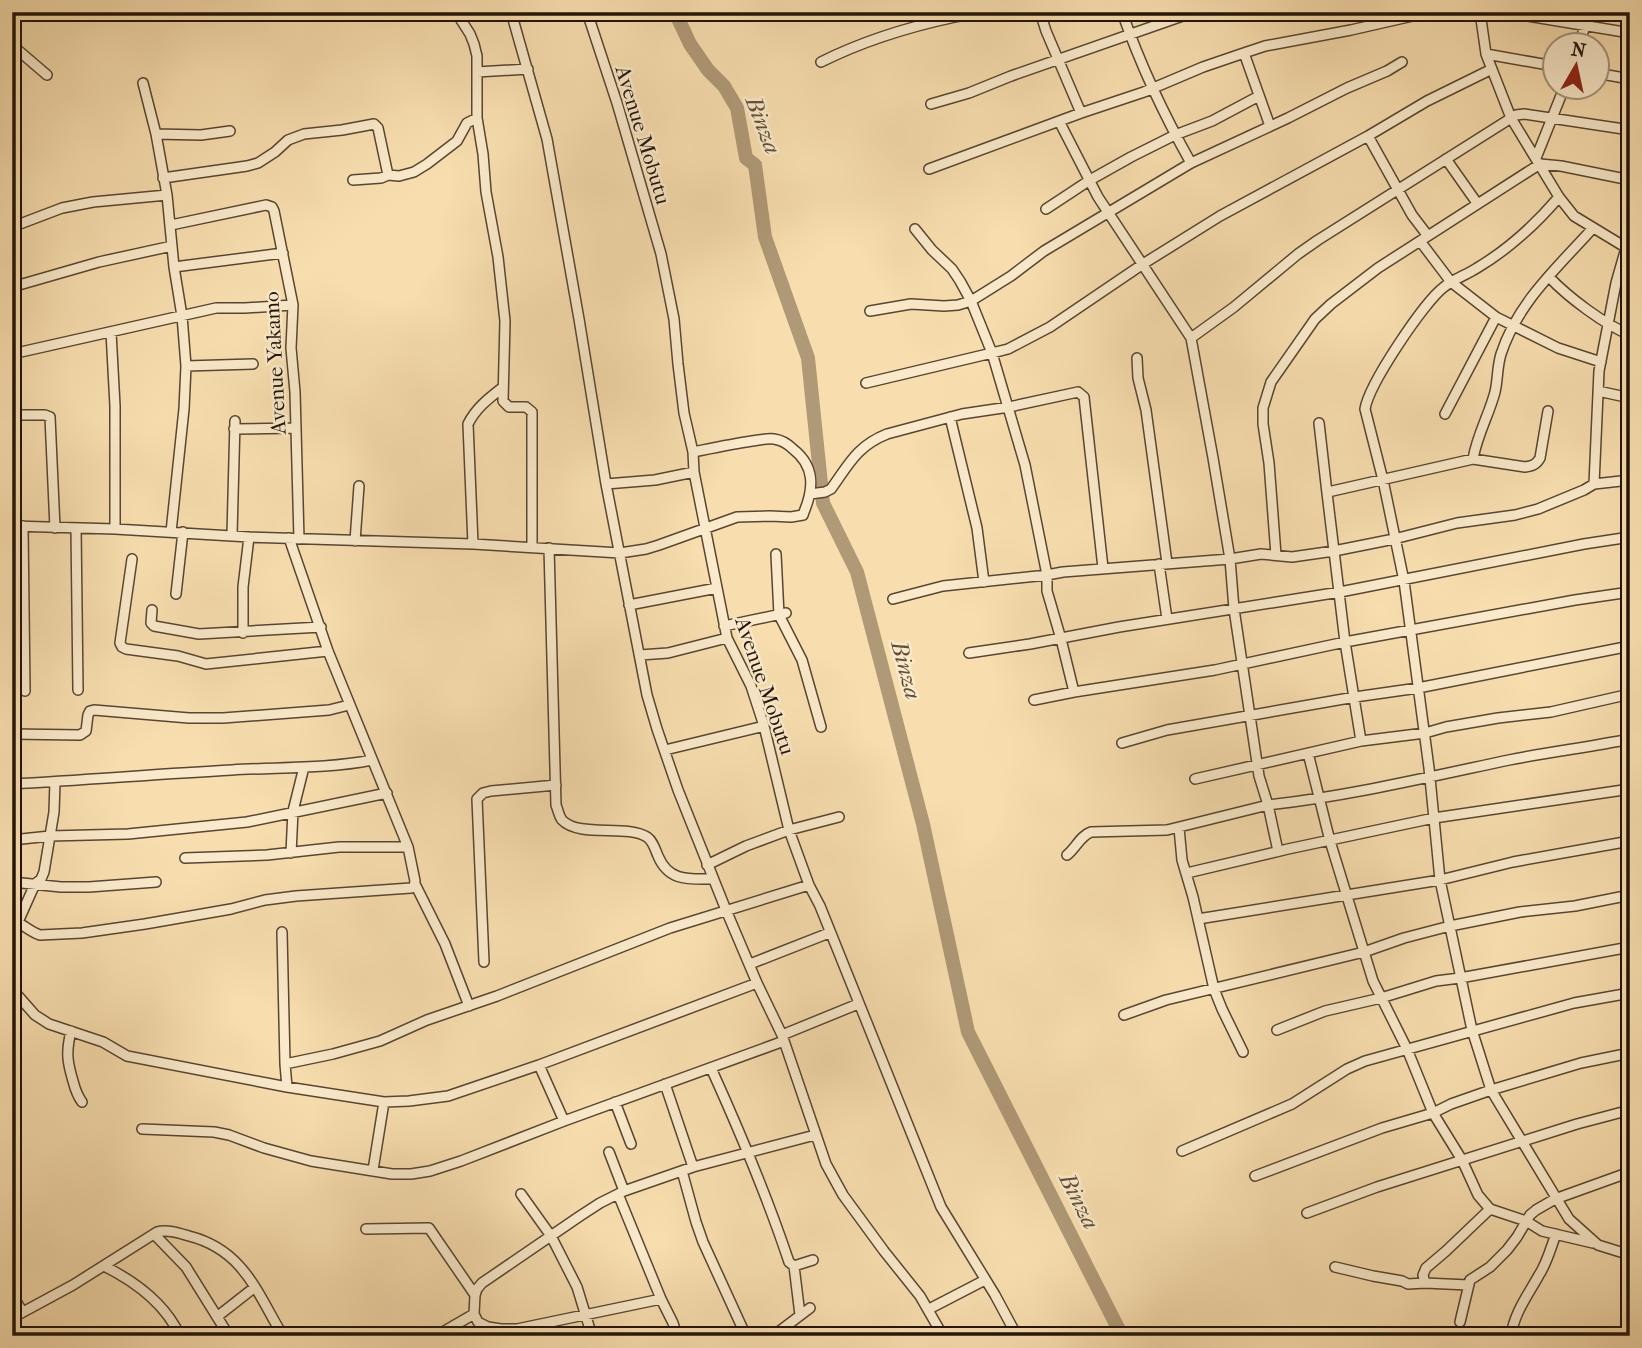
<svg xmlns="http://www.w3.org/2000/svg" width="1642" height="1348" font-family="'IM FELL French Canon',serif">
  <rect width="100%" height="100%" fill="#f8deaf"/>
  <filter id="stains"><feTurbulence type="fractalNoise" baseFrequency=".00286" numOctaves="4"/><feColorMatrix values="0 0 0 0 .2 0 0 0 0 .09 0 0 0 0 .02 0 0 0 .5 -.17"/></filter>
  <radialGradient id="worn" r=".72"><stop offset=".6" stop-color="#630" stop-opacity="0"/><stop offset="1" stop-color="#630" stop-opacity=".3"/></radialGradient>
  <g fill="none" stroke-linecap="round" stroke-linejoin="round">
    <path stroke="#af9977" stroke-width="14" d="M675,12L690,44L708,70L724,86L737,108L746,158L755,165L765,237L808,358L823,503L857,572L923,824L968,1032L1122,1336"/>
    <g stroke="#584632" stroke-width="12">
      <path id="minor" d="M456,12L470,34L474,44L477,56V118L483,154L486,192L498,257L505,321L503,401L509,407H526L532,412V547
        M511,12L547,139L579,319L606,484L647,695L657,729L678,790L726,910L757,983L782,1035L826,1164L843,1195L884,1251L920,1296L943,1336
        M587,12L617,103L661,254L674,319L678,364L684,413L693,452L694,472L727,638L751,686L764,726L789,830L809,885L820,906L941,1207L995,1295L1017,1336
        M1040,12L1046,31L1081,113
        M1122,12C1140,64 1164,115 1191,163
        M1480,12L1486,54L1511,118L1559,197L1574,216L1630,250
        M1504,12L1630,33
        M12,45L47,75
        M1579,46L1589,12
        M1244,53L1270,126
        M1486,54L1554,66
        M821,62C863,41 908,27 955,17C965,15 976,14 987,12
        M477,72L528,69
        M1596,73L1630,79
        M143,83L156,134L167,195L174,267L182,316L186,366L184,409L171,532
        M931,104L969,93L1011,76L1194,12
        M1059,121L1098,197L1191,338L1213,458L1230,559L1234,609L1259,776L1268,805C1349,796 1429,777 1509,760C1549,752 1590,747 1630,739
        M156,134L201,135L230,131
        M1368,136L1412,215L1428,236
        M1536,158L1564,88
        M1446,159L1477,203
        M929,169L1081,113L1144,92L1203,67L1244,53L1265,46L1351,30L1430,12
        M163,178L247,166L258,163L275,152L288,140L304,134L342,130L374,124L378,128L388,175
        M353,180L381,178L388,175L399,176L414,172L427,164L457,141L467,123L477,118
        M1559,197C1535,225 1509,249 1477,268C1466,275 1454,279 1444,287C1424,302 1369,384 1365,409L1383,480L1404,581L1429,768L1440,880L1472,1030L1491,1090L1569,1219L1598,1245L1630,1255
        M1046,209L1090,180L1131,157L1175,135L1212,121L1259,96
        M171,225L266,205L272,207L274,211L293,305L291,348L295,392L299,539
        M12,227L62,208L93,202L167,195
        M915,229L932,250L952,269L960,281L971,301L992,353L1025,465L1047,575V591L1061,639L1074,692
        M1420,241L1451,282L1496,317L1558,348L1601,362
        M174,267L283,253
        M1549,277C1569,298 1604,324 1630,335
        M12,287L99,262L172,246
        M870,311L911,304L944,306L958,305L971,301L1011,276L1044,251L1191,163L1288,118L1347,88L1387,71L1402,62
        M111,332L115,406V529
        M1191,338L1234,307L1298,254L1318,240L1516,115L1524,114L1630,130
        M12,354L216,308H245L293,305
        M1137,358L1138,378L1146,410L1167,563
        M186,366L253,364
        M866,383L992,353L1008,349L1050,327L1143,264L1220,216L1368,136L1427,101L1492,69
        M1598,391L1630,398
        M1445,414L1496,317
        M12,415H45L50,417L55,528
        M950,417L977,528L984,582
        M1319,423L1327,493
        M234,429L296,428
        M1473,459C1477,435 1489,415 1495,392C1498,379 1497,367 1501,354C1518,302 1557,268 1593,228
        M606,484L655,480L694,472
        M1594,484L1599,371L1616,283L1626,248
        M810,494L825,492L831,489C849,464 857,446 887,434L962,414L1009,407L1078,392L1084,397L1103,568
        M12,526L115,529L249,537L473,544L620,553L646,549L659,545L737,517L770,516L791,517L803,515L804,512C814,488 815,466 793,449C788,444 781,440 774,439C767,438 759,440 752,441C732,444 713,448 693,452
        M23,526L25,691
        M76,528L78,690
        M232,535L235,421
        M355,541L359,486
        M473,544L468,424C476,408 488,399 502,388
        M549,548L556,805C558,810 559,816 562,820C579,838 627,824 647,837C653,841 655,849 658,856C669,882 689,879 713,879
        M776,554L779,615L802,660L821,727
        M1276,555L1269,463L1263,424V408L1271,382L1315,319L1331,304L1378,268L1540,164L1561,166L1630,180
        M132,559L120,643L122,647L126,649L178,656L206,664L328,651
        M1159,564L1167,619
        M176,594L183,532
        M893,599L943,586L1047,575L1063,572L1230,559L1261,554L1292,557L1334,551L1394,539L1457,523L1515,515L1538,509L1584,490L1594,484L1630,480
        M629,605L717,588
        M152,610L151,623L154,626L199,634L321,627
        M724,626L786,613
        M243,633V587L249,537
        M969,653L1030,644L1119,627L1340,592L1584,544L1630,537
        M640,655L668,653L727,638
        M1034,700L1074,692L1215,670L1345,642L1575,600L1630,592
        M12,734L80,735L86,731L88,715L90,711L94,710L189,718H223L329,710L349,705
        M1361,741L1345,642L1327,493L1328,492L1473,459L1525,467C1532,466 1536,465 1540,458L1548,411
        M1122,743L1167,730L1355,697L1418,688L1630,646
        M665,750L764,726
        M1308,753L1330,841L1373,981L1407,1049L1433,1113L1462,1160L1478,1195L1490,1209L1526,1221L1542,1231L1593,1243
        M1195,779L1361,741L1425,733L1446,727L1498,718L1551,712L1630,694
        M12,784C86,780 159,774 232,770C279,767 326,769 372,760
        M1179,828L1182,860L1193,897L1214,989L1222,1009L1243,1052
        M12,840L50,836L128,834L247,822L387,793
        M291,853L293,811L304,767
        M1067,855C1076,848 1080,836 1091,832L1167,830L1268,805L1278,851
        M185,858L267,855L339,847H408
        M707,865L746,846L789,830L839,817
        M1187,873L1288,849L1434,818L1630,789
        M12,882L61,887H89L156,882
        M415,884L445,944L469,1006
        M1198,919L1440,880L1513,862L1630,841
        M12,920C22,923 30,932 40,935L82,933L145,924L231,909L265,900L296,896L411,888L414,887L415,881L408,847L328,651L289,538
        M18,922L35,884L41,879L44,872L54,812L55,782
        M282,932L285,1064
        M484,962L477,799L483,793L491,791L556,785
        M750,964L829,933
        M12,989L35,1015L49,1024L103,1042L127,1056L287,1087L384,1102L409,1101L448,1096L539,1065L757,983
        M1124,1015L1166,1000L1364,952L1404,938L1450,926L1520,912L1575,906L1630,895
        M1277,1030L1325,1011L1381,998L1436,981L1460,978L1630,947
        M71,1031C66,1052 67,1061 73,1081C75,1089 77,1095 82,1102
        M782,1035L858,1004
        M539,1065L564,1121
        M711,1068C740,1132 767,1196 789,1262L794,1266L800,1315
        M665,1084L693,1167
        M287,1087L285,1064L333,1054L380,1041L427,1020L497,996L670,928L809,885
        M615,1102L631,1144
        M142,1129L214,1132L229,1135L264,1148L311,1161L392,1174H411L430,1171L461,1161L564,1121L784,1041
        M1182,1151L1292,1104L1347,1069L1365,1061L1574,1003L1630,993
        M609,1152L624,1191
        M373,1170L384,1102
        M682,1171L696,1222L703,1242L746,1336
        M1255,1176L1382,1128L1433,1113L1451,1104L1491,1090L1581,1063L1630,1053
        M521,1194L551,1236L577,1287L592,1336
        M618,1194L661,1299L673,1323L677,1336
        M1307,1213L1377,1187L1577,1124L1630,1110
        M366,1229L429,1228L475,1295
        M154,1234L186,1267L229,1336
        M104,1266C136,1282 165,1303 180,1336
        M794,1266L813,1260
        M1335,1267L1373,1276L1402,1281L1408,1284L1425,1283L1423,1275L1426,1268L1446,1251L1490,1209
        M1425,1283L1468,1285
        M12,1295L22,1311
        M661,1299L517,1329H501L488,1327L478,1322L474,1314L475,1295L477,1289L482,1283L580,1216L600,1203L624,1191L693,1167L815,1135
        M929,1309L985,1280
        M218,1316L255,1287
        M12,1318L73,1285L157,1232C167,1229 179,1233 189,1236C244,1250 257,1293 283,1336
        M1460,1322L1470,1280L1490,1267L1507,1250L1517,1237L1530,1215L1536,1210L1555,1199L1630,1172
        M436,1336L474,1314
        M773,1336L810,1308
        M1511,1336C1514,1313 1528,1295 1539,1275C1547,1263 1551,1247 1556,1234"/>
    </g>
    <use href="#minor" stroke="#faeacb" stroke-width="9"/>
  </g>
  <g text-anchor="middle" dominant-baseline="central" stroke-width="5" stroke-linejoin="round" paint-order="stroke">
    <g font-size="21" fill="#221309" stroke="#faeacb">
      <text transform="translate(643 135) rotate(73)">Avenue Mobutu</text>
      <text transform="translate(275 363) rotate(-93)">Avenue Yakamo</text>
      <text transform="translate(765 686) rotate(71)">Avenue Mobutu</text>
    </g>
    <g font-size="23" font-style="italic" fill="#614f3a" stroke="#faeacb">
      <text transform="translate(763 125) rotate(69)">Binza</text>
      <text transform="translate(906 670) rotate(75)">Binza</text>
      <text transform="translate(1079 1201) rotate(63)">Binza</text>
    </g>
  </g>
  <rect width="1642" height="1348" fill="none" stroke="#f8deaf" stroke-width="42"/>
  <rect x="14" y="14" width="1614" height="1320" fill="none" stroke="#221309" stroke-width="3.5"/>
  <rect x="21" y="21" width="1600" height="1306" fill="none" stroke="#221309" stroke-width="2"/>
  <g transform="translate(1576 66) rotate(9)"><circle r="33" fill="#faeacb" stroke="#a4947d" stroke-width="2"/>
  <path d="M0-5L12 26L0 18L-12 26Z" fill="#8f2418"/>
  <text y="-10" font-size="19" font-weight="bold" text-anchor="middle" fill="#221309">N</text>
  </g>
  <rect width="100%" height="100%" filter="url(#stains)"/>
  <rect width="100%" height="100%" fill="url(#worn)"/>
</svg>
